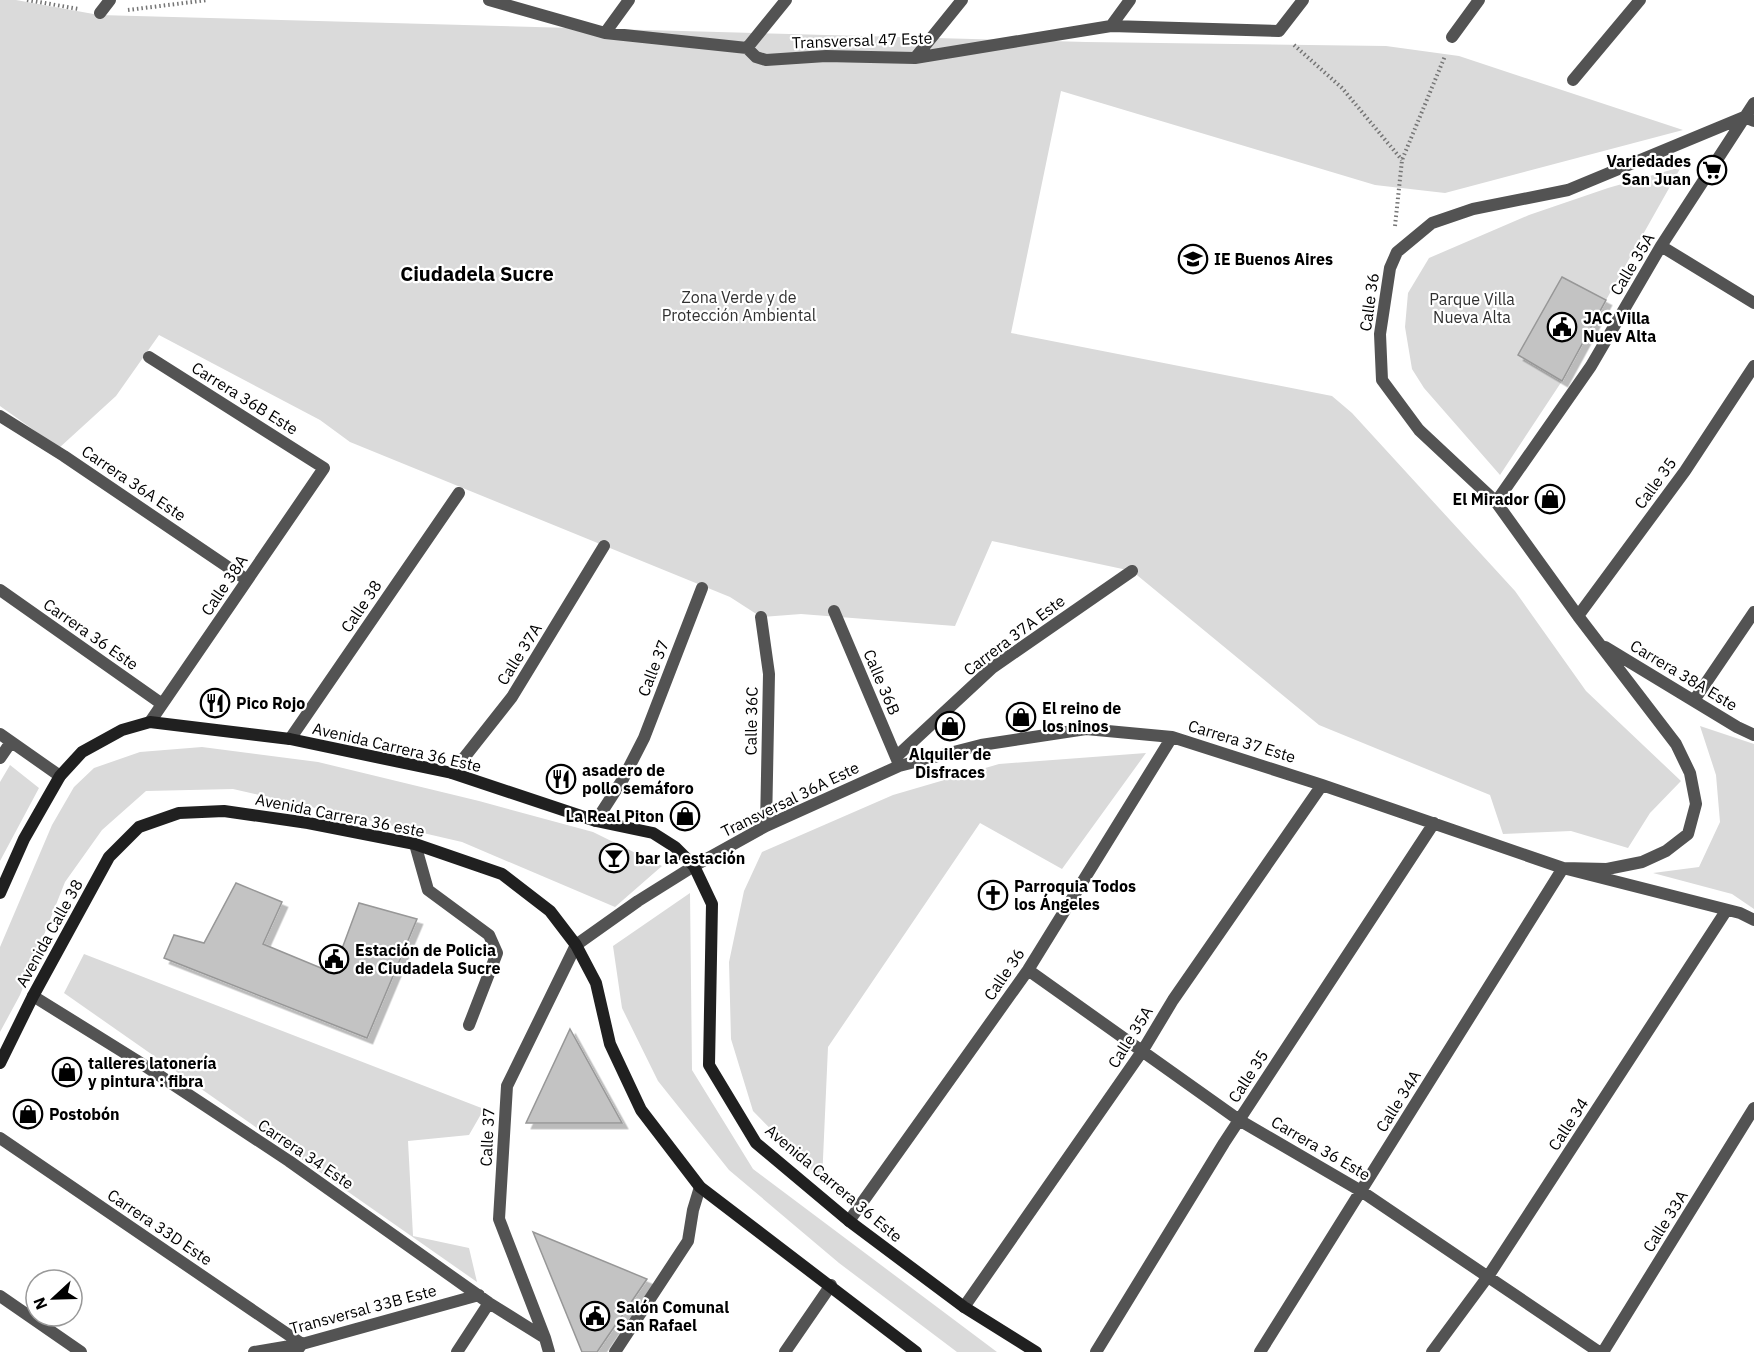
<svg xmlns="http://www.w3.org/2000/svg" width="1754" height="1352" font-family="'IBM Plex Sans',sans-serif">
  <defs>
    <filter id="shadow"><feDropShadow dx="5.5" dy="5.5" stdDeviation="0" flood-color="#0004"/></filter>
  </defs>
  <rect width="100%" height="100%" fill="#fff"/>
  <path fill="#dadada" d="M0,0H16L99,15L1086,42L1386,46L1459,56L1683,130L1445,193L1375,185L1061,91L1011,333L1332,396L1352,413L1515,591L1586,691L1681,781L1650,813L1628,848L1571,831L1503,834L1490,795L1319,725L1132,571L992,541L955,626L801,614L761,617L730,597L350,442L320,420L159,335L116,396L59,448L0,406Z
    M1681,167L1606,300L1562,277L1518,355L1562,381L1500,475L1424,388L1412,369L1405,327L1408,293L1429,258L1529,215L1608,188Z
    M1700,726L1754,744V909L1732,894L1653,873L1699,867L1720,822L1716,775Z
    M202,747L318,762L479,801L593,832L662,866L615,907L462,842L233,789L146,791L102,830L65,882L20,995L0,1032V947L52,825L74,787L94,768L140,752Z
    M1146,753L1062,869L980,823L828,1047L822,1181L753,1111L731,1039L729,962L744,891L762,852L893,795L999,764Z
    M10,765L39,788L0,861V782Z
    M690,893L692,1070L753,1169L997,1352H957L839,1263L729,1170L658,1081L622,1008L613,946Z
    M84,954L484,1109L469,1135L408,1141L413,1236L469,1248L477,1282L64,993Z"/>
  <path fill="#c3c3c3" stroke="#979797" stroke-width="1.5" filter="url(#shadow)" d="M1562,277L1606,300L1562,381L1518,355Z
    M236,883L282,902L263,944L333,973L359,903L417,919L367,1038L164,958L174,935L204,943Z
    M570,1029L622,1123H526Z
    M533,1232L647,1279L597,1352H582Z"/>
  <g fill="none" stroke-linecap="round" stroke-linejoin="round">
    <path stroke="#757575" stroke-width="4" stroke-dasharray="1.5 3" stroke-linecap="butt" d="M27,0L79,9
      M128,10L208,0
      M1294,45L1342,88L1402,160
      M1395,226L1402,160L1445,56"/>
    <path stroke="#535353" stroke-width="12" d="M415,844L428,890L489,935L497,953L469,1025"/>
    <path stroke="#535353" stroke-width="12" d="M489,0L605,33L747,48L756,57L766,60L826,56L915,58L1111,26L1279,31L1303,0
      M100,13L110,0
      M1111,26L1130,0
      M605,33L629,0
      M1452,37L1479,0
      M747,48L786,0
      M915,58L962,0
      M1573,80L1640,0
      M1661,246L1754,303
      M149,357L324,468L150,722
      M0,416L64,456L247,580
      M1496,502L1591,366L1661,246L1754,103
      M0,590L162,704
      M834,611L898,762
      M1578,616L1685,471L1754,366
      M761,617L769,674L766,826
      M1605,647L1737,727L1754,735
      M1695,699L1754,612
      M0,734L60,776
      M290,739L459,493
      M896,757L992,668L1132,571
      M0,758L11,742
      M452,773L512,697L604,546
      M596,821L623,779L644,738L702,588
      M1028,970L1239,1120L1361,1191L1599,1352
      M33,996L136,1060L289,1161L489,1303L545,1338L549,1352
      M0,1138L302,1344L296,1352
      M849,1221L1028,970L1172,737
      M0,1296L81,1352
      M964,1307L1143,1050L1173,1000L1322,785
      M545,1338L499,1219L507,1086L576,945L638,901L694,866L766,826L899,766L981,745L1086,729L1172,737L1322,785L1563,868L1607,869L1642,862L1666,851L1688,834L1696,804L1690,773L1676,744L1578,616L1496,502L1419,430L1382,380L1380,334L1390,268L1397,252L1432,223L1473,209L1568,190L1744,117L1754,121
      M254,1352L302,1344L479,1295
      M457,1352L489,1303
      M615,1352L688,1241L693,1210L700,1187
      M785,1352L831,1285
      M1096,1352L1224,1143L1434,823
      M1260,1352L1563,868L1740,913L1754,920
      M1432,1352L1489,1275L1726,911
      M1603,1352L1754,1108"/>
    <path stroke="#202020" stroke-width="12" d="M0,893L24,839L60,776L82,752L122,730L150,722L290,739L452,773L596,821L653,833L675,847L694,866L712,904L709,1065L756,1143L849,1221L964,1307L1036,1352
      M0,1063L33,996L109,857L139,827L179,813L224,811L308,823L415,844L502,874L550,911L576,945L596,983L610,1044L641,1110L700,1187L916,1352"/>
  </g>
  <defs>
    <g id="supermarket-ring" transform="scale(1.5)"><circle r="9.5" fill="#fff" stroke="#000" stroke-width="1.5"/><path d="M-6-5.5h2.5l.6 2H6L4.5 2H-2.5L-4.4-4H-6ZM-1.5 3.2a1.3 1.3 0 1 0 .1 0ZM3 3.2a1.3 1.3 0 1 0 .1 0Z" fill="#000"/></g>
    <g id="school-ring" transform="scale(1.5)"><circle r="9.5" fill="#fff" stroke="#000" stroke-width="1.5"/><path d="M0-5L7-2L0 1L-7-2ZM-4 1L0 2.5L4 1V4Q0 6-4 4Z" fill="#000"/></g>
    <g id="civic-ring" transform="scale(1.5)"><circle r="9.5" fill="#fff" stroke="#000" stroke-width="1.5"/><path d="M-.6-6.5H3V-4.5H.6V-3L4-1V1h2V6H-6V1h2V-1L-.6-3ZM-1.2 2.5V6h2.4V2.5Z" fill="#000"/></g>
    <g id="shop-ring" transform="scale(1.5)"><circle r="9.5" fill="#fff" stroke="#000" stroke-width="1.5"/><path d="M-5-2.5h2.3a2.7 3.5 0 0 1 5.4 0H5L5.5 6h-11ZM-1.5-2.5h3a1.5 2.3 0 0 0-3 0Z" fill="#000"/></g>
    <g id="restaurant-ring" transform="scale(1.5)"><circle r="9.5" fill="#fff" stroke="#000" stroke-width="1.5"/><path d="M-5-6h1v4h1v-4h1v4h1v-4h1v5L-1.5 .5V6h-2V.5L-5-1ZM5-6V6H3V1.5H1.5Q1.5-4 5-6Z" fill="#000"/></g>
    <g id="bar-ring" transform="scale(1.5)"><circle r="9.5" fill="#fff" stroke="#000" stroke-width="1.5"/><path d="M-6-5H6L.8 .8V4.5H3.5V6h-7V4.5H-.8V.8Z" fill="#000"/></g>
    <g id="church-ring" transform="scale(1.5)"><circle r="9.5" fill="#fff" stroke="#000" stroke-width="1.5"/><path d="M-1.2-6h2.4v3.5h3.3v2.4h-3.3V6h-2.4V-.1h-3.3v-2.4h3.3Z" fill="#000"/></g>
  </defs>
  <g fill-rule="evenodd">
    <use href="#supermarket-ring" x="1712" y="170"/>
    <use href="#school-ring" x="1193" y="259"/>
    <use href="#civic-ring" x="1562" y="327"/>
    <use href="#shop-ring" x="1550" y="499"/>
    <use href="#restaurant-ring" x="215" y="703"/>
    <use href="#shop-ring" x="1021" y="717"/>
    <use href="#shop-ring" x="950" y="726"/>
    <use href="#restaurant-ring" x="561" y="779"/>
    <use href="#shop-ring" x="685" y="816"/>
    <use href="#bar-ring" x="614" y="858"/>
    <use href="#church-ring" x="993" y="895"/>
    <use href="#civic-ring" x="334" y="959"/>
    <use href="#shop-ring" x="67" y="1072"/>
    <use href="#shop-ring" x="28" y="1114"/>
    <use href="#civic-ring" x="595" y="1316"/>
  </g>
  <g text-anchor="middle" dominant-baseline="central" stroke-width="4.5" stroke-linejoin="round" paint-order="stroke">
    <g font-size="16" fill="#000" stroke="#fff">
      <text transform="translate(862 40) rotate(-2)">Transversal 47 Este</text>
      <text transform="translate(1632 264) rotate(-59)">Calle 35A</text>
      <text transform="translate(1369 302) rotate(-82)">Calle 36</text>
      <text transform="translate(245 398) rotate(32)">Carrera 36B Este</text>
      <text transform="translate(134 483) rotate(34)">Carrera 36A Este</text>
      <text transform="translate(1655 483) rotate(-54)">Calle 35</text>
      <text transform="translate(224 585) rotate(-56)">Calle 38A</text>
      <text transform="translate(361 606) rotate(-56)">Calle 38</text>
      <text transform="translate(91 634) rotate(35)">Carrera 36 Este</text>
      <text transform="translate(1014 635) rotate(-37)">Carrera 37A Este</text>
      <text transform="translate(519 654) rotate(-58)">Calle 37A</text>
      <text transform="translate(653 668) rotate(-69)">Calle 37</text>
      <text transform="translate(1684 675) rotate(31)">Carrera 38A Este</text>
      <text transform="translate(882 682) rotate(67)">Calle 36B</text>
      <text transform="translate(751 721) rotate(-89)">Calle 36C</text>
      <text transform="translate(1242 741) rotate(17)">Carrera 37 Este</text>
      <text transform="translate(397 747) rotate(13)">Avenida Carrera 36 Este</text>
      <text transform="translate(790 799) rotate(-26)">Transversal 36A Este</text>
      <text transform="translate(340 815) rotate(11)">Avenida Carrera 36 este</text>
      <text transform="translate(49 933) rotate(-61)">Avenida Calle 38</text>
      <text transform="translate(1004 974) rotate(-56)">Calle 36</text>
      <text transform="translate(1130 1037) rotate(-58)">Calle 35A</text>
      <text transform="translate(1248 1076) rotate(-57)">Calle 35</text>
      <text transform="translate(1398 1101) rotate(-58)">Calle 34A</text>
      <text transform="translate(1568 1124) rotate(-57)">Calle 34</text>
      <text transform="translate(487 1137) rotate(-87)">Calle 37</text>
      <text transform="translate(1321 1148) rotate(30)">Carrera 36 Este</text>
      <text transform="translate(306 1154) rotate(34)">Carrera 34 Este</text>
      <text transform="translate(834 1183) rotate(40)">Avenida Carrera 36 Este</text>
      <text transform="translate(1665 1221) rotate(-58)">Calle 33A</text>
      <text transform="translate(160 1227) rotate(34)">Carrera 33D Este</text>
      <text transform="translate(363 1309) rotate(-15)">Transversal 33B Este</text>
    </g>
    <g font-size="16" font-weight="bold" fill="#000" stroke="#fff" text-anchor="start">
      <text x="1691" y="161" text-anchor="end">Variedades<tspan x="1691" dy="18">San Juan</tspan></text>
      <text x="1214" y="259">IE Buenos Aires</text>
      <text x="1583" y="318">JAC Villa<tspan x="1583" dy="18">Nuev Alta</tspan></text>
      <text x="1529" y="499" text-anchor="end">El Mirador</text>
      <text x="236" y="703">Pico Rojo</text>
      <text x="1042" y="708">El reino de<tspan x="1042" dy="18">los ninos</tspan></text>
      <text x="950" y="754" text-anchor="middle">Alquiler de<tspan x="950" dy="18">Disfraces</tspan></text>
      <text x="582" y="770">asadero de<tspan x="582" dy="18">pollo semáforo</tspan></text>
      <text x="664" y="816" text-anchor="end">La Real Piton</text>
      <text x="635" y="858">bar la estación</text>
      <text x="1014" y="886">Parroquia Todos<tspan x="1014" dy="18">los Ángeles</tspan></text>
      <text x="355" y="950">Estación de Policia<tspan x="355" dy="18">de Ciudadela Sucre</tspan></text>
      <text x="88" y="1063">talleres latonería<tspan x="88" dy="18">y pintura : fibra</tspan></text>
      <text x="49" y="1114">Postobón</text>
      <text x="616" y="1307">Salón Comunal<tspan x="616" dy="18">San Rafael</tspan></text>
    </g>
    <g font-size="16" fill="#313131" stroke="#fff">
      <text x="739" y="297">Zona Verde y de<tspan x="739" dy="18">Protección Ambiental</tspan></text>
      <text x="1472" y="299">Parque Villa<tspan x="1472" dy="18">Nueva Alta</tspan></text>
    </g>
    <g font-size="20" font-weight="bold" fill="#000" stroke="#fff">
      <text x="477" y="273">Ciudadela Sucre</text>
    </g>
  </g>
  <g transform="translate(54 1298) rotate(248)"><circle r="28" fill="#ffffff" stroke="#999999" stroke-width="1.5"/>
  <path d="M0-4.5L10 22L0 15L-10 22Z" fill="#000000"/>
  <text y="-9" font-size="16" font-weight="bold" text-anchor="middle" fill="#000000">N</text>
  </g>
</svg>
